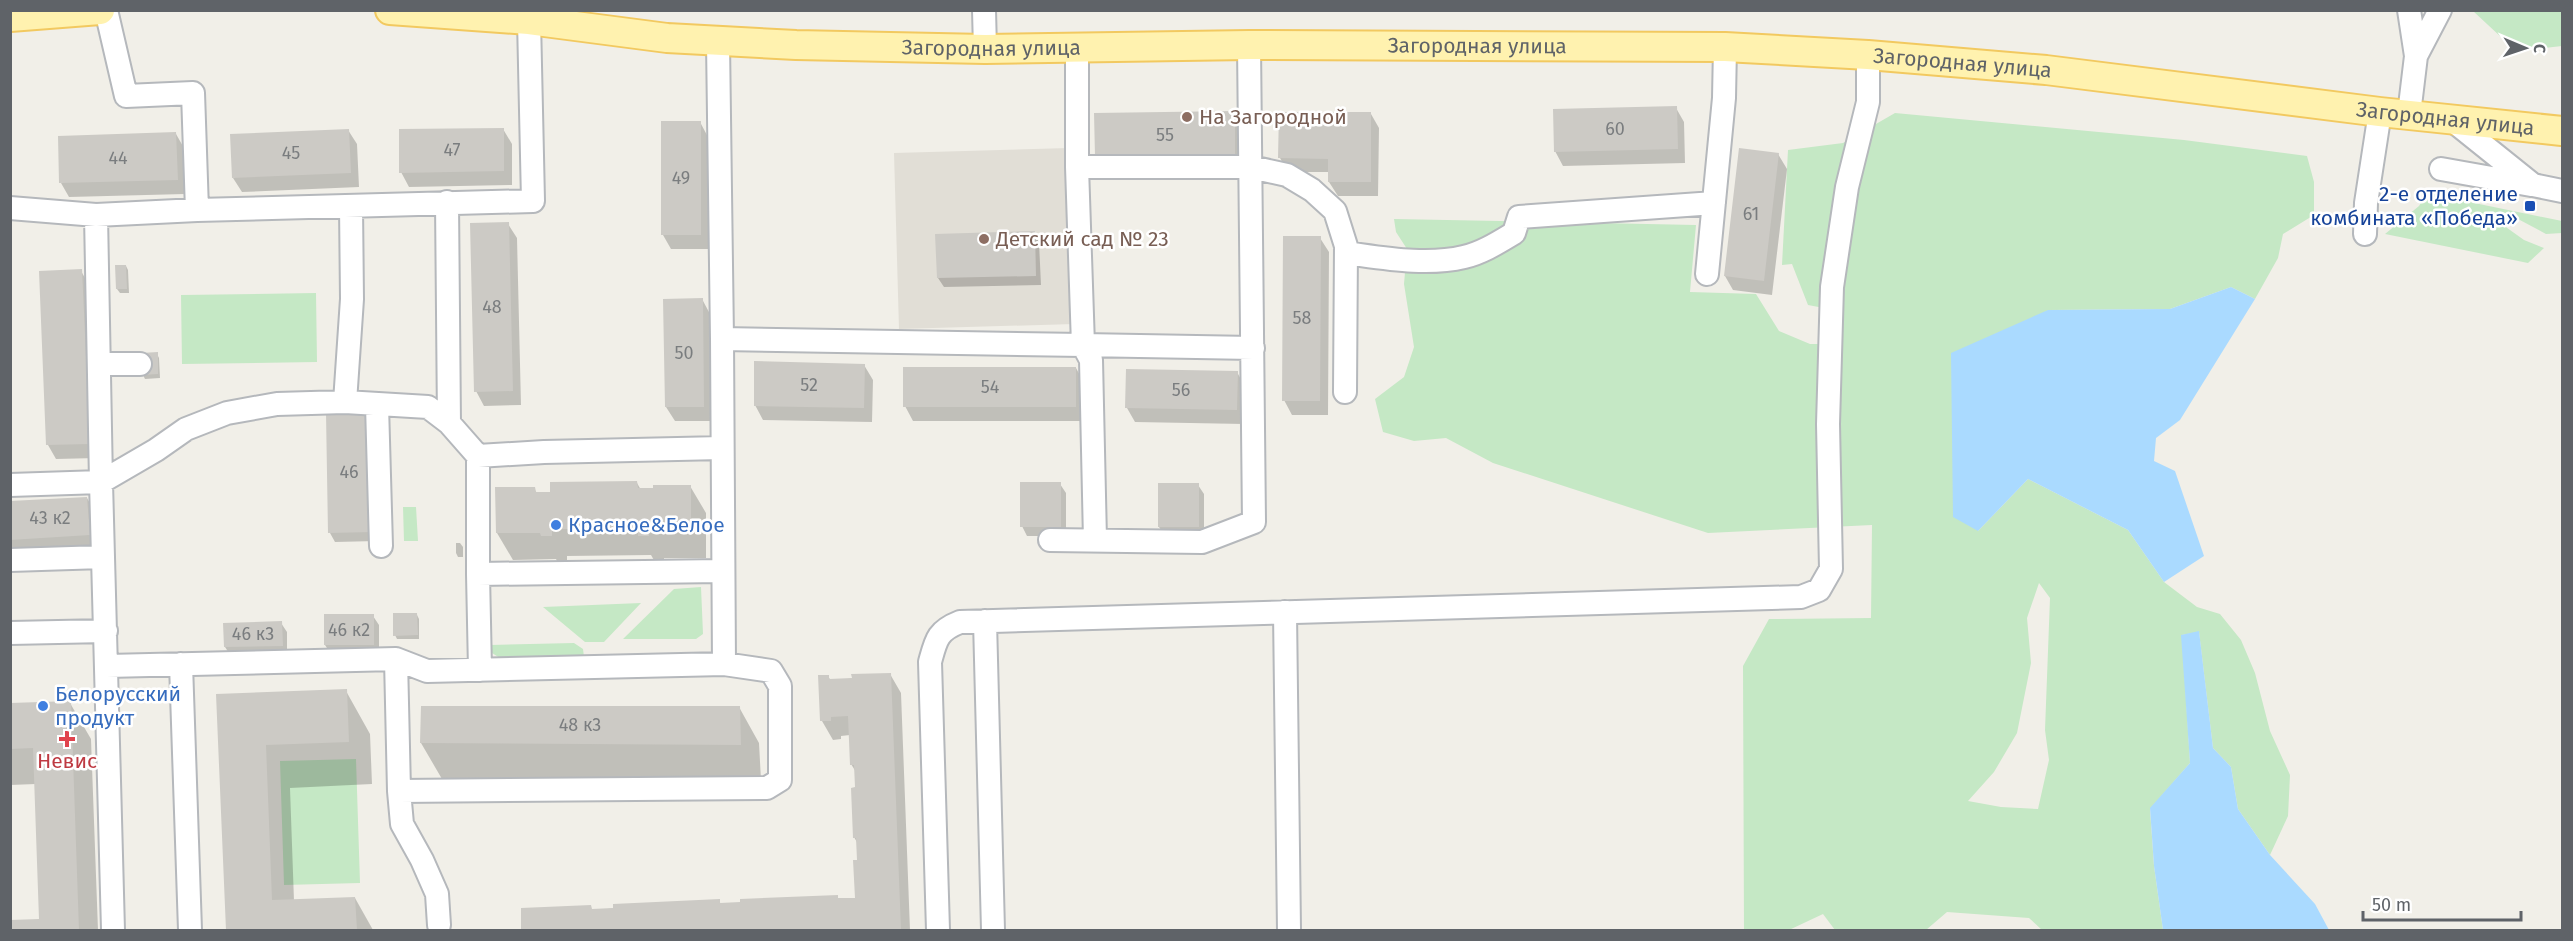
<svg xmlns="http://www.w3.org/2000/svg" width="2573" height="941" font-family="'Fira Sans',sans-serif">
  <rect width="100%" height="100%" fill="#f1efe8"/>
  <path fill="#e1ded6" d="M1069,148L1074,324L899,329L894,153Z"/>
  <path fill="#c5e8c5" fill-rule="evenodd" d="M2473,11H2562V46L2516,51Z
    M1895,113L2184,140L2307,156L2314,182V215L2283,234L2278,258L2255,299L2231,287L2170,309L2048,310L1978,531L2028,479L2128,530L2164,582L2197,607L2220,614L2241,640L2255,673L2270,731L2290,775L2288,816L2270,855L2238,809L2231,767L2213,748L2199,632L2182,635L2190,763L2150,809L2154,866L2163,930H2042L2029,918L1947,912L1926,930H1835L1823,914L1789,930H1744L1743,666L1769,619L1871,618L1872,525L1708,533L1493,463L1446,438L1414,441L1383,432L1375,399L1404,377L1414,347L1404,284L1407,249L1396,232L1394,219L1696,225L1690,292L1756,294L1779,331L1810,344H1837L1840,311L1808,305L1792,264L1782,265L1788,150L1843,143ZM2039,583L2050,598L2045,730L2049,760L2038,809L2001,807L1968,801L1994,772L2017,733L2031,663L2027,618Z
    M2429,190L2455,199L2562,221V233L2546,234L2518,219L2503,225L2524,240L2544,248L2528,263L2385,234L2419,206Z
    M316,293L317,362L182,364L181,295Z
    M403,507H416L418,541H404Z
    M701,587L703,634L696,639H623L674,589Z
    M641,603L604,642H585L543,607Z
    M574,643L583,649L584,657L500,658L492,653L490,645Z
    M356,759L360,883L284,885L280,761Z"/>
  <path fill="#aadaff" d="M2231,287L2255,299L2180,420L2156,438L2154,461L2175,471L2204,556L2164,582L2128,530L2028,479L1978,531L1953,517L1951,353L2048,310L2170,309Z
    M2199,631L2213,748L2231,767L2238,809L2270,855L2315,904L2329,930H2163L2154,866L2150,808L2190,763L2181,635Z"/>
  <path fill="#0003" d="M1676,108L1684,122L1685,163L1563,166L1555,151Z
    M1234,112L1239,122L1240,163L1096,155Z
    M1371,114L1379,128L1378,196H1338L1329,182L1330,172H1288L1280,158Z
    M700,122L708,137V249H671L663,235Z
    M503,129L512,144V185L409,187L401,172Z
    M348,130L357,144L359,187L242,192L233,178Z
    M176,134L184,148L185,194L69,197L61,183Z
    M1778,154L1787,169L1772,295L1733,290L1725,276Z
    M508,224L517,238L521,405L484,406L476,391Z
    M1034,233L1039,242L1041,285L944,287L938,278Z
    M1320,238L1329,252L1328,415H1292L1284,400Z
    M126,266L128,270L129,293H120L117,289Z
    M81,271L89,285L97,458L56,459L48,445L40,273Z
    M702,299L710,314L712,421H675L666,407Z
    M157,354L159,358L160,378L145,379L143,375Z
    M864,365L873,380L872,422L763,420L755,405Z
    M1076,368L1084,383L1083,421H913L905,406Z
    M1237,372L1245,387L1244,424L1135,422L1127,408Z
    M369,413L377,541L335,542L330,533Z
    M637,483L641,490L690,486L706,513V558H664V562H655L651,555L567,556V563H558L556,559L513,560L497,533L534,489L537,493H552Z
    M1060,484L1066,493V536H1027L1022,526Z
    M1198,485L1204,494V536H1165L1159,527Z
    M87,498L102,525L104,562L10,567V502Z
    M456,543H460L463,547V557H458L456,553Z
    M417,615L419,619V639H397L395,635Z
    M373,616L379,625V654H331L325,645Z
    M281,623L287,632V655L231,656L225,647Z
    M890,674L901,693L910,930H523L522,909L593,910L719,901L721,904L856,899L858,844L854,837L856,789V772L851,764L850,735L841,736V739L833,740L822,721L828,676L831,681Z
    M346,691L370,734L372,784L290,788L294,901L355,898L373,930H227L218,696Z
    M70,703L91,739L98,930H10V921L41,920L36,784L10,785V705Z
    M739,707L759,743L761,780L442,779L421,743Z"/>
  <path fill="#cccac5" d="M1677,106L1678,149L1554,152L1553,109Z
    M1235,111V154L1095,156L1094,113Z
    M1279,112H1371V182H1328V159L1278,158Z
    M661,121H701V235H661Z
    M504,128V171L399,173V129Z
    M349,129L351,173L232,178L230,134Z
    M176,132L178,180L59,183L58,136Z
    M1739,148L1779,153L1764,281L1724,276Z
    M509,222L513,391L474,392L470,223Z
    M1035,231L1036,276L937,278L935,234Z
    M1283,236H1321L1320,401H1282Z
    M115,265H126L127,289H116Z
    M82,269L90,444L46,445L39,271Z
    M703,298L704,407H665L663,299Z
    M158,352V374L141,375V353Z
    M754,361L865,364L864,408L754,406Z
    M903,367H1076V407H903Z
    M1126,369L1238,371L1237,410L1125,408Z
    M370,412L373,532L328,533L326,413Z
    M637,481L638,488H653V485H691V531H649V536H638V529H552V536H541L540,533H496L495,487H535L536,492H550V482Z
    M1020,482H1061V527H1020Z
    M1158,483H1199V527H1158Z
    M87,497L90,535L10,540V501Z
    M393,613H417L418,635L393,636Z
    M324,614H374V645H324Z
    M282,621L283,646L224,647L223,623Z
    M891,673L901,930H521V908L591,905L592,909L613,908V904L720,899V903L740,902V899L838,895V898H855L853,860H857L856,838H853L851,788L855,787L854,765H850L848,716L831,717V721H820L818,675H829V679L852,678L851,674Z
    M347,689L349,742L266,745L272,900L355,897L357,930H226L216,694Z
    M71,701L79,930H10V920L39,919L33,748L10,749V703Z
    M421,706H740L741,745L420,743Z"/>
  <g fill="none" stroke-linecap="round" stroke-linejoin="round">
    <g stroke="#b5b8bc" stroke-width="26">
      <path id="minor" d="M106,10L126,96L193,93L197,210
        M984,10L985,49
        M718,42L722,339L1083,345L1091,360L1095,540
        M1077,48V167L1083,345L1253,348
        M2416,56L2440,10
        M2409,114L2416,56L2409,10
        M2452,120L2533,185L2562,191
        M1077,167H1251L1287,175L1312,190L1335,211L1346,246L1345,392
        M2441,169L2531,185
        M447,202L449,423L478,456V574
        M10,208L96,215L197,210L533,201L529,20
        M2365,234L2366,203L2380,112
        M1346,253C1384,258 1426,266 1464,257C1482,253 1499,242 1514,233L1519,217L1714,203
        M1707,274L1724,98L1725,47
        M100,364H140
        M345,402L428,407L449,423
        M377,405L381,546
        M478,456L544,452L722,448
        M10,485L101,482L96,215
        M1050,540L1202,542L1254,522L1249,45
        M103,557L113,930
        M10,560L103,557L101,482L156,450L186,429L227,413L277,404L345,402L352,299L351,206
        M1285,612L1289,930
        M985,621L993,930
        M10,633L106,631
        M396,659L399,791L767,788L780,780V686L771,671L724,664L722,339
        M181,664L190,930
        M107,666L396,659L427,671L724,664
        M480,670L478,574L722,571
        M399,791L402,824L422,860L437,894L439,925
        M938,930L930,662C936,640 937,631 960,622L1801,597L1819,590L1831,569L1828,424L1832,287L1847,187L1868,102V55"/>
    </g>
    <g stroke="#f2c960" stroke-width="32">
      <g id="major">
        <path id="s1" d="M390,10L529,20L667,38L796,45L985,49L1249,45L1725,47L1868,55L2046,70L2380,112L2562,131"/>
        <path d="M10,17L100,10"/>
      </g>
    </g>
    <use href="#minor" stroke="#fff" stroke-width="22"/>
    <use href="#major" stroke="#fff2af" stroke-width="28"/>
  </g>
  <g fill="#8d6e63" stroke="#fff" stroke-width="2">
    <circle cx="1187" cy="117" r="6"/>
    <circle cx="984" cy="239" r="6"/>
  </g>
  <rect fill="#1a4fb4" stroke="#fff" stroke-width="2" x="2524" y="200" width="12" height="12" rx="3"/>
  <g fill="#3f7fe0" stroke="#fff" stroke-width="2">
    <circle cx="556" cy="525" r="6"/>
    <circle cx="43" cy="706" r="6"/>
  </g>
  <path fill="#e0444e" stroke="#fff" stroke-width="2" d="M64 730h6v6h6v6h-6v6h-6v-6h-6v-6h6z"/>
  <g text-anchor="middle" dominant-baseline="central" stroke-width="5" stroke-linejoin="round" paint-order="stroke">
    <g font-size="18" fill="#7a7d7f">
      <text x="1615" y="129">60</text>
      <text x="1165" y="135">55</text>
      <text x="452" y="150">47</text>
      <text x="291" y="153">45</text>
      <text x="118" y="158">44</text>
      <text x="681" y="178">49</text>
      <text x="1751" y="214">61</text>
      <text x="492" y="307">48</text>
      <text x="1302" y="318">58</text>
      <text x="684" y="353">50</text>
      <text x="809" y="385">52</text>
      <text x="990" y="387">54</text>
      <text x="1181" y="390">56</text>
      <text x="349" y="472">46</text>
      <text x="50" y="518">43 к2</text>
      <text x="349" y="630">46 к2</text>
      <text x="253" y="634">46 к3</text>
      <text x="580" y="725">48 к3</text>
    </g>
    <g font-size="21" fill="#5f6368" stroke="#fff">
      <text stroke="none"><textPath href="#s1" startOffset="1089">Загородная улица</textPath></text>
      <text stroke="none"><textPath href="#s1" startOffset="603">Загородная улица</textPath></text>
      <text stroke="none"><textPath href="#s1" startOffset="1575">Загородная улица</textPath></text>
      <text stroke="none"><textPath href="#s1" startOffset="2061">Загородная улица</textPath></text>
    </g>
    <g font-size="21" fill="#785e54" stroke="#fff" text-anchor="start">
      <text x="1199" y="117">На Загородной</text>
      <text x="996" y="239">Детский сад № 23</text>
    </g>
    <g font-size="21" fill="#164399" stroke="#fff" text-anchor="end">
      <text x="2518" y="194">2-е отделение<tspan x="2518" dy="24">комбината «Победа»</tspan></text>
    </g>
    <g font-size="21" fill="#366cbe" stroke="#fff" text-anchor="start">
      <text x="568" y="525">Красное&amp;Белое</text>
      <text x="55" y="694">Белорусский<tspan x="55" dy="24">продукт</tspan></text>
    </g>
    <g font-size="21" fill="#be3a42" stroke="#fff">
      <text x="67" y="761">Невис</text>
    </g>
  </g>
  <rect width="2573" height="941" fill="none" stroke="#5f6368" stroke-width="24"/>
  <g transform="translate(2525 48) rotate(92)" stroke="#ffffff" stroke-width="4.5" paint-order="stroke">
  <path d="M0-4.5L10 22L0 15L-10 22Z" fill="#5f6368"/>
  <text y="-9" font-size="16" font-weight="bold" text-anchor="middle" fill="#5f6368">С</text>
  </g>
  <path d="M2363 911v9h158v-9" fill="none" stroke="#5f6368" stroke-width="3"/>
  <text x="2372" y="911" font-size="18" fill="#5f6368" stroke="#ffffff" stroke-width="4.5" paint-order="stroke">50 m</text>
</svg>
